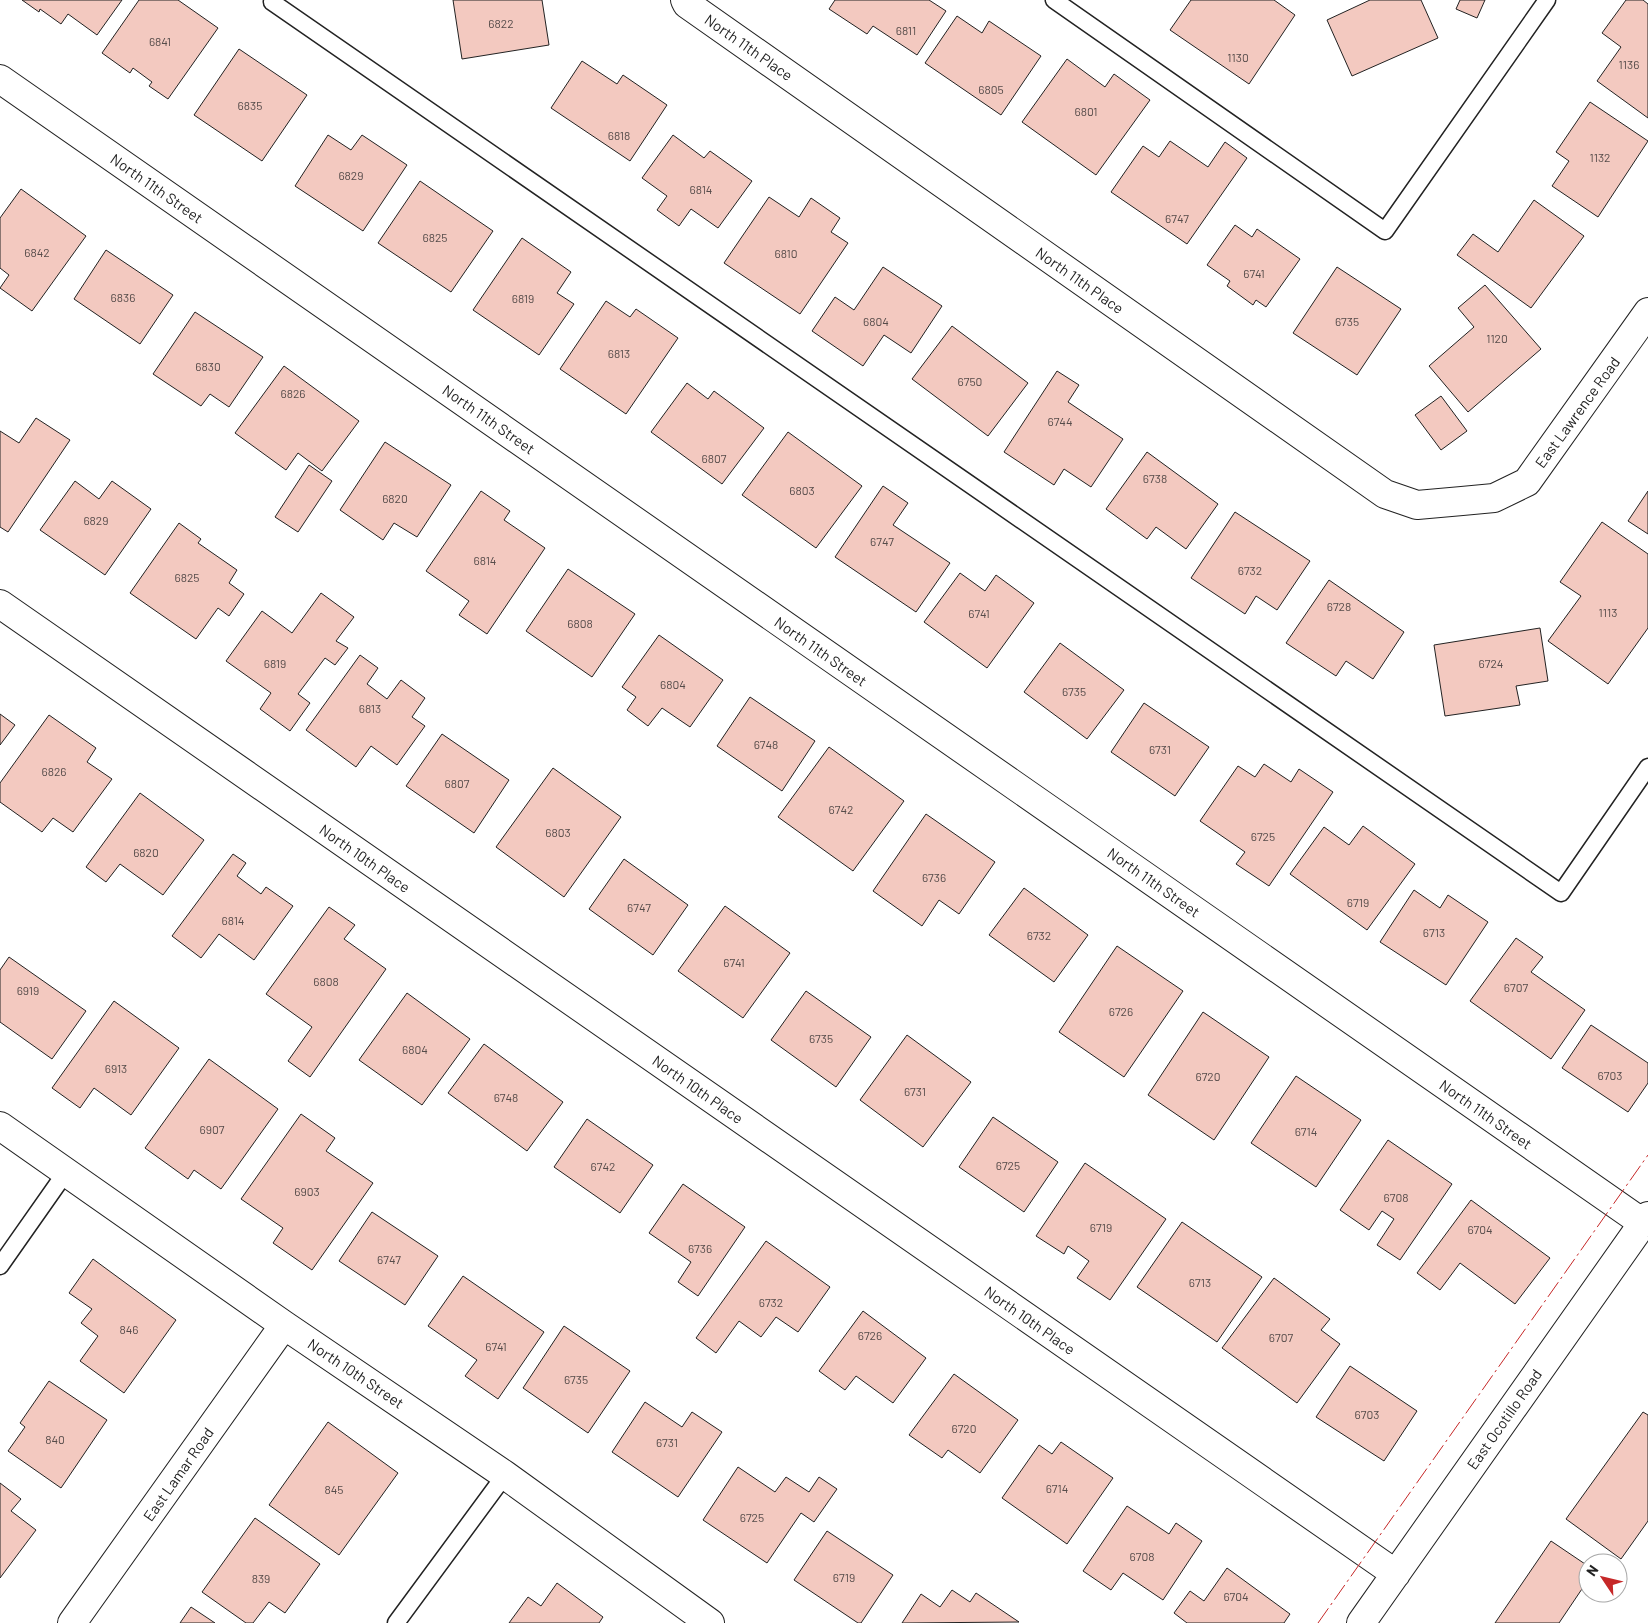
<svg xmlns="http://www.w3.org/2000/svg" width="1648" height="1623" font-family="Barlow,sans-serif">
  <rect width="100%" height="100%" fill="#fff"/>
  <path fill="#f3c9c0" stroke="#222" d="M22,0H122L97,35L68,14L61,24L40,9L39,12Z
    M139,0H178L218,28L168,99L149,86L152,82L133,68L130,73L102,53Z
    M453,0H542L549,45L462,59Z
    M835,0H929L946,11L917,55L873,26L867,34L829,9Z
    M1191,0H1274L1295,15L1249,84L1170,30Z
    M1370,0H1421L1438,38L1352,76L1327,20Z
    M1460,0H1485L1477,18L1456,9Z
    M1626,0H1643L1648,4V118L1597,81L1621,47L1602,33Z
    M957,16L982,33L989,21L1041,56L1001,115L925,63Z
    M239,49L307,95L262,161L194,115Z
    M1067,59L1105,87L1114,74L1150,100L1096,175L1022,122Z
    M582,61L617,84L623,75L667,105L630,161L551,108Z
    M1590,102L1648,141L1598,217L1552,186L1569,161L1556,152Z
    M328,135L351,150L362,135L407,165L363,231L295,186Z
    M673,135L704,158L710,151L752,181L718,228L691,209L679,226L657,210L667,196L642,178Z
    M1170,141L1208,167L1225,142L1247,158L1187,244L1111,192L1143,146L1159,157Z
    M420,181L493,231L451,292L378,243Z
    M21,189L86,236L32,311L0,288L9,275L0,268V218Z
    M769,197L799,217L811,198L840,218L831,232L848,243L800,314L724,263Z
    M1534,200L1584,236L1531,308L1457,255L1473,234L1498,252Z
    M1235,225L1252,237L1257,229L1300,259L1266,307L1256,300L1253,305L1227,286L1230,281L1207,265Z
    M522,238L571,272L557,293L574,304L539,355L473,310Z
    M106,250L173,295L140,344L74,299Z
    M883,267L942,306L911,353L884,335L863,366L812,331L835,297L854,310Z
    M1337,267L1401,309L1357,375L1293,333Z
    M1485,285L1541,349L1468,412L1429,366L1474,327L1458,308Z
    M606,301L630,317L636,309L678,338L626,414L560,369Z
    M195,312L263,357L229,407L210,394L201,406L153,374Z
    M952,326L1028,383L988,436L912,379Z
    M284,366L359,421L322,471L298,453L286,470L235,433Z
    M1057,371L1079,385L1068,402L1123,439L1091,487L1064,469L1054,485L1004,452Z
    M687,383L708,399L714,391L764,428L722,484L651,432Z
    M1441,396L1467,431L1441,450L1415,415Z
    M36,418L70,440L8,532L0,527V431L19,443Z
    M788,432L862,486L816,548L742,495Z
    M385,442L451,485L417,537L394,523L383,540L340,510Z
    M1147,452L1218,504L1186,549L1156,527L1147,539L1106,509Z
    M309,465L332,481L298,532L275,517Z
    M75,481L99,499L112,481L151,509L105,575L40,530Z
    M883,486L908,503L893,525L950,563L916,612L835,557Z
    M481,491L510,511L504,520L545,548L487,634L459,615L469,601L426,571Z
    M1648,491V534L1628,521Z
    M1235,512L1310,561L1277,610L1256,596L1245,614L1191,578Z
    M1602,522L1648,554V628L1608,684L1548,641L1581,596L1560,582Z
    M179,523L201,539L198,543L237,570L229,583L244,594L229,616L218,608L196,639L130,593Z
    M568,569L635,614L592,677L526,631Z
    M960,573L985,591L996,575L1034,603L987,668L924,622Z
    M1329,580L1404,632L1373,679L1346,661L1336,676L1286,643Z
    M321,593L354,617L336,641L348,648L335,665L325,658L298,694L310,703L290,731L260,709L271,693L226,661L262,611L292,633Z
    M1540,628L1548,681L1516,686L1520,705L1445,716L1434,645Z
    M659,635L723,680L690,727L662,708L648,726L627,710L636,697L622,687Z
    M1060,643L1124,690L1087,739L1024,692Z
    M360,655L378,668L367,684L387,699L401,680L425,698L412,717L425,726L397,765L371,746L356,767L306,730Z
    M750,697L815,741L782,791L717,746Z
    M1144,703L1209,747L1175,796L1111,752Z
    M0,714L15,725L0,745Z
    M49,715L96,748L87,762L112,779L73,832L53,818L42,832L0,802V783Z
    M442,734L509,780L474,833L406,786Z
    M829,747L904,801L853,871L778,817Z
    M1264,764L1291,782L1299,769L1333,792L1269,886L1236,864L1245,852L1200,821L1238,766L1255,777Z
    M553,768L621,817L564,897L496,847Z
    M140,793L204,840L163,895L120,864L106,882L86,867Z
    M926,814L995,862L959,914L939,900L922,926L873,891Z
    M1363,826L1415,864L1367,930L1290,874L1324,827L1349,845Z
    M233,854L246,863L237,876L261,894L266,887L293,906L254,960L219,934L201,958L172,936Z
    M624,859L688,905L653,955L589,909Z
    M1024,888L1088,935L1054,982L989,935Z
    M1414,890L1440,908L1448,895L1488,922L1446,985L1380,942Z
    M725,906L790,953L743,1018L678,971Z
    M329,907L355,925L344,939L386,969L310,1077L288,1061L312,1027L266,994Z
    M1516,938L1543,957L1531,972L1585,1010L1551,1059L1470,1001Z
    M1117,946L1183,991L1124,1077L1059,1032Z
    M9,957L86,1011L52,1059L0,1022V970Z
    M806,991L871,1037L836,1087L771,1040Z
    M407,993L470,1039L422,1105L359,1060Z
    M114,1001L179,1048L131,1115L94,1088L80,1108L52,1088Z
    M1203,1012L1269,1057L1214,1140L1148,1095Z
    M1591,1025L1648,1063V1083L1628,1112L1562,1068Z
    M907,1035L971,1082L923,1147L860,1100Z
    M484,1044L563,1102L527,1151L448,1093Z
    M209,1059L278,1109L221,1189L194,1170L188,1179L145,1148Z
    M1296,1076L1361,1120L1316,1187L1251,1143Z
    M301,1114L335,1138L326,1151L373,1183L312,1270L273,1243L283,1228L241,1199Z
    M993,1117L1058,1162L1024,1212L959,1167Z
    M587,1119L653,1165L620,1213L554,1167Z
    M1388,1140L1452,1184L1400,1260L1377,1245L1394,1219L1382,1211L1369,1230L1340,1210Z
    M1085,1163L1166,1219L1110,1300L1077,1278L1089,1261L1068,1246L1064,1254L1036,1236Z
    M683,1184L745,1227L698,1296L678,1282L691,1262L649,1233Z
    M1471,1200L1550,1258L1515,1304L1460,1263L1440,1290L1417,1273Z
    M372,1212L438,1256L405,1305L339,1261Z
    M1182,1222L1262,1277L1217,1342L1137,1287Z
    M766,1241L830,1287L798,1332L776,1317L761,1337L739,1321L716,1353L696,1338Z
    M93,1259L176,1320L124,1393L80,1361L98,1336L81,1323L92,1309L69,1293Z
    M463,1276L544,1332L498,1399L465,1376L477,1360L428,1326Z
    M1274,1278L1330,1319L1321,1330L1340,1344L1297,1403L1222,1348Z
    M863,1311L926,1358L893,1403L856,1376L845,1390L819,1371Z
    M564,1326L630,1371L588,1433L523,1388Z
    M1350,1366L1417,1411L1384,1461L1316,1417Z
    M954,1374L1018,1420L980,1473L948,1450L942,1458L909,1435Z
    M49,1381L107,1420L61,1488L8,1451L25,1427L20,1423Z
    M645,1402L682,1427L692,1412L722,1432L678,1497L612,1452Z
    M1643,1412L1648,1415V1521L1621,1559L1566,1519Z
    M328,1422L398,1473L339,1555L269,1505Z
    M1061,1442L1113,1478L1067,1544L1002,1498L1039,1445L1052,1454Z
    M738,1467L775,1492L786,1477L809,1492L819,1477L837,1489L814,1522L801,1513L767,1563L703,1520Z
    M0,1483L21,1499L11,1511L36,1530L0,1578Z
    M1127,1506L1169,1534L1176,1523L1202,1541L1163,1600L1123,1573L1111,1590L1083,1571Z
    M255,1518L320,1564L285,1613L269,1602L253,1623H246L202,1592Z
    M827,1531L893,1575L861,1623H858L794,1580Z
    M1551,1541L1588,1566V1580L1559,1623H1495Z
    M1227,1568L1290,1614L1284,1623H1187L1174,1613L1190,1591L1204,1601Z
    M557,1583L603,1617L599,1623H509L528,1597L541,1606Z
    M952,1590L970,1602L976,1593L1019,1622L902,1623L921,1594L940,1607Z
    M191,1607L215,1623H180Z"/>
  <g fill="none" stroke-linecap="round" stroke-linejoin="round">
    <g stroke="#222" stroke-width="19">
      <path id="lane" d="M274,0L272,2L1561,893L1648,767
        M1054,0L1385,231L1547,0
        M0,1266L66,1172
        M396,1623L505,1475"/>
    </g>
    <g stroke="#222" stroke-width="30">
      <path id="street" d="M685,0L687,4L1385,494L1417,505L1462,501L1494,498L1527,482L1648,312
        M0,79L1643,1223
        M0,604L1396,1574
        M0,1126L284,1325L505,1475L710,1623
        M72,1623L284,1325
        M1361,1623L1648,1216"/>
    </g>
    <use href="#lane" stroke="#fff" stroke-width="16"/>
    <use href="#street" stroke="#fff" stroke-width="28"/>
    <path stroke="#c62828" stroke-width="1" stroke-dasharray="18 4 2.5 4" stroke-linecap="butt" d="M1318,1623L1648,1155"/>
  </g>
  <g text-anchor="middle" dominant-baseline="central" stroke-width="4" stroke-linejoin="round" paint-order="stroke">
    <g font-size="12" fill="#564c4a">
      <text x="501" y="23">6822</text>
      <text x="906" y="30">6811</text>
      <text x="160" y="41">6841</text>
      <text x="1238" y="57">1130</text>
      <text x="1629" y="64">1136</text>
      <text x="991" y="89">6805</text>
      <text x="250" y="105">6835</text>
      <text x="1086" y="111">6801</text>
      <text x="619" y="135">6818</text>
      <text x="1600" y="157">1132</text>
      <text x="351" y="175">6829</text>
      <text x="701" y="189">6814</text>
      <text x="1177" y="218">6747</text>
      <text x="435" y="237">6825</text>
      <text x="37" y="252">6842</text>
      <text x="786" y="253">6810</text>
      <text x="1254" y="273">6741</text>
      <text x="123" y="297">6836</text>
      <text x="523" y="298">6819</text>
      <text x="876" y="321">6804</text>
      <text x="1347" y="321">6735</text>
      <text x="1497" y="338">1120</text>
      <text x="619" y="353">6813</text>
      <text x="208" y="366">6830</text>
      <text x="970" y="381">6750</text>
      <text x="293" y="393">6826</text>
      <text x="1060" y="421">6744</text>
      <text x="714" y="458">6807</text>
      <text x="1155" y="478">6738</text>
      <text x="802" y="490">6803</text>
      <text x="395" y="498">6820</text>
      <text x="96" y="520">6829</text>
      <text x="882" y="541">6747</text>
      <text x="485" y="560">6814</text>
      <text x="1250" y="570">6732</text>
      <text x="187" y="577">6825</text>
      <text x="1339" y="606">6728</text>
      <text x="1608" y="612">1113</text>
      <text x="979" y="613">6741</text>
      <text x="580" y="623">6808</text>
      <text x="275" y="663">6819</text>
      <text x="1491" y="663">6724</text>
      <text x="673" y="684">6804</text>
      <text x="1074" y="691">6735</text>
      <text x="370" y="708">6813</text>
      <text x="766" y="744">6748</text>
      <text x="1160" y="749">6731</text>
      <text x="54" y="771">6826</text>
      <text x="457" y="783">6807</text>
      <text x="841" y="809">6742</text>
      <text x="558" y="832">6803</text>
      <text x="1263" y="836">6725</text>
      <text x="146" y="852">6820</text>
      <text x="934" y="877">6736</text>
      <text x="1358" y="902">6719</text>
      <text x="639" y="907">6747</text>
      <text x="233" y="920">6814</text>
      <text x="1434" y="932">6713</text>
      <text x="1039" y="935">6732</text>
      <text x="734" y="962">6741</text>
      <text x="326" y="981">6808</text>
      <text x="1516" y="987">6707</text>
      <text x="28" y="990">6919</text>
      <text x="1121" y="1011">6726</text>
      <text x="821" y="1038">6735</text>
      <text x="415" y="1049">6804</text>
      <text x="116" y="1068">6913</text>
      <text x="1610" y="1075">6703</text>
      <text x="1208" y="1076">6720</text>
      <text x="915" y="1091">6731</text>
      <text x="506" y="1097">6748</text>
      <text x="212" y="1129">6907</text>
      <text x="1306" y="1131">6714</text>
      <text x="1008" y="1165">6725</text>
      <text x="603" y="1166">6742</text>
      <text x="307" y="1191">6903</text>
      <text x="1396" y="1197">6708</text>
      <text x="1101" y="1227">6719</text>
      <text x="1480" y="1229">6704</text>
      <text x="700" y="1248">6736</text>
      <text x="389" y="1259">6747</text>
      <text x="1200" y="1282">6713</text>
      <text x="771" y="1302">6732</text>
      <text x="129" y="1329">846</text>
      <text x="870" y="1335">6726</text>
      <text x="1281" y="1337">6707</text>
      <text x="496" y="1346">6741</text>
      <text x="576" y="1379">6735</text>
      <text x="1367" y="1414">6703</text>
      <text x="964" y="1428">6720</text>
      <text x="55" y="1439">840</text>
      <text x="667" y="1442">6731</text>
      <text x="1057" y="1488">6714</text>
      <text x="334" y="1489">845</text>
      <text x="752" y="1517">6725</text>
      <text x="1142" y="1556">6708</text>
      <text x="844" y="1577">6719</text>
      <text x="261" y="1578">839</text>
      <text x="1236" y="1596">6704</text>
    </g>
    <g font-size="15" fill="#222" stroke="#fff">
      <text transform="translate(749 47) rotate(35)">North 11th Place</text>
      <text transform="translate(157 188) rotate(35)">North 11th Street</text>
      <text transform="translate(1080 280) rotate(35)">North 11th Place</text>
      <text transform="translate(1577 412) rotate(-54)">East Lawrence Road</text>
      <text transform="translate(489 419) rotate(35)">North 11th Street</text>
      <text transform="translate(821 651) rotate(35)">North 11th Street</text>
      <text transform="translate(365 858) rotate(35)">North 10th Place</text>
      <text transform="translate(1154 882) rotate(35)">North 11th Street</text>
      <text transform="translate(698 1089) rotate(35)">North 10th Place</text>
      <text transform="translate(1486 1114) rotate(35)">North 11th Street</text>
      <text transform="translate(1030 1320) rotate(35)">North 10th Place</text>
      <text transform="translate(356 1373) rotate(34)">North 10th Street</text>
      <text transform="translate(1504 1419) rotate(-55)">East Ocotillo Road</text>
      <text transform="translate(178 1474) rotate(-55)">East Lamar Road</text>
    </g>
  </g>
  <g transform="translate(1603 1578) rotate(305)"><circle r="24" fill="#ffffff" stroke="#a7a7a7"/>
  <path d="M0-4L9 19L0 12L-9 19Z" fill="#c62828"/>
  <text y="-8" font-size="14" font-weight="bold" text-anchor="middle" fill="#222222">N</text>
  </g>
</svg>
